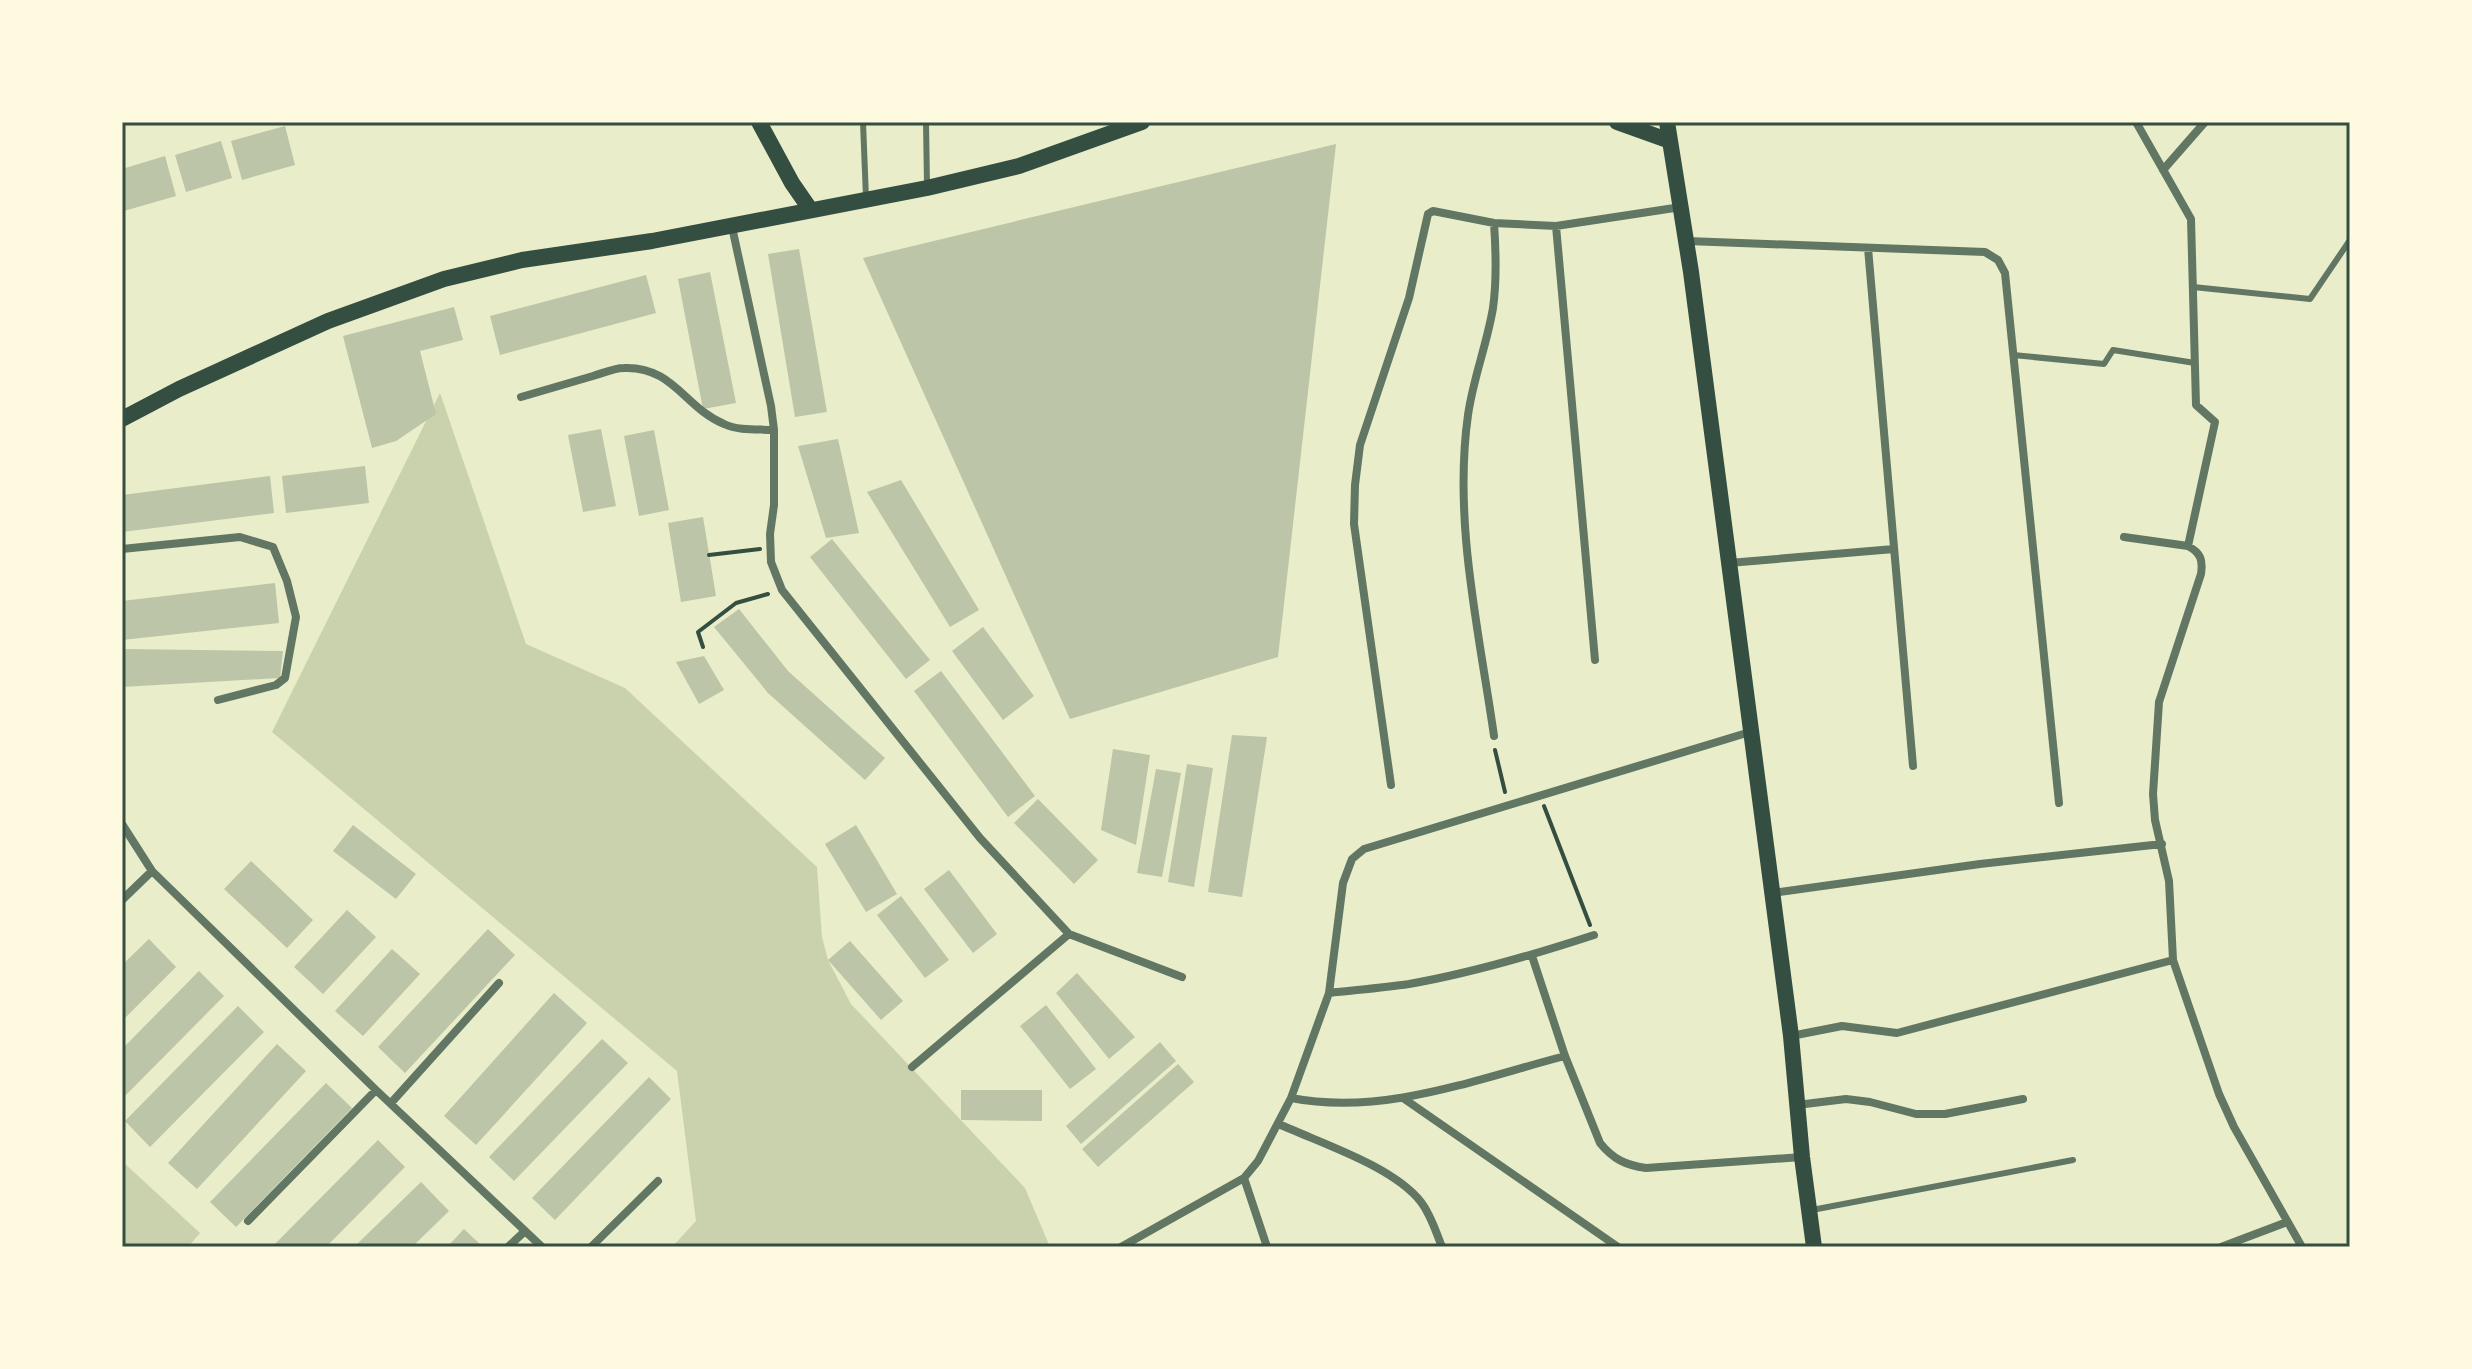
<svg xmlns="http://www.w3.org/2000/svg" width="2472" height="1369" font-family="Signika,sans-serif">
  <rect width="100%" height="100%" fill="#e9edc9"/>
  <path fill="#cad2ad" d="M440,393L526,644L625,688L817,867L822,937L828,960L851,1004L1025,1188L1050,1247H672L696,1221L677,1071L272,732Z
    M122,1161L200,1233L188,1247H122Z"/>
  <path fill="#bcc5a7" d="M285,126L295,165L242,180L231,141Z
    M221,141L232,178L186,192L175,155Z
    M1336,144L1278,657L1070,719L863,258Z
    M165,156L176,196L124,211L122,202V169Z
    M799,249L827,412L795,417L768,254Z
    M710,272L736,403L703,409L678,279Z
    M646,275L656,313L500,355L490,316Z
    M454,307L463,340L420,351L436,414L396,441L372,448L343,336Z
    M601,429L616,506L583,512L568,435Z
    M654,430L669,510L639,516L624,436Z
    M838,439L859,533L826,538L798,446Z
    M365,466L369,503L286,513L282,476Z
    M270,476L274,513L122,532V495Z
    M901,480L979,610L950,627L867,492Z
    M703,517L716,596L681,602L668,523Z
    M832,539L930,660L906,679L810,557Z
    M275,583L279,623L122,640V601Z
    M739,609L788,671L885,758L865,780L768,693L714,627Z
    M983,627L1034,696L1003,720L952,651Z
    M122,649L283,651L280,678L122,687Z
    M704,656L724,690L699,704L676,662Z
    M941,671L1035,796L1008,817L914,691Z
    M1232,735L1267,737L1242,897L1208,892Z
    M1113,749L1150,755L1136,845L1101,830Z
    M1187,764L1213,768L1194,887L1168,882Z
    M1156,769L1181,773L1162,877L1137,873Z
    M1038,799L1098,860L1074,884L1014,823Z
    M353,825L416,874L396,899L333,851Z
    M856,825L897,894L866,912L825,844Z
    M251,861L313,920L287,948L224,889Z
    M949,870L997,934L973,953L924,889Z
    M901,896L949,960L925,978L877,915Z
    M347,910L376,937L323,994L294,967Z
    M488,929L515,955L405,1073L378,1047Z
    M149,939L176,967L122,1021V965Z
    M850,941L903,1001L881,1020L828,960Z
    M392,949L420,974L363,1036L335,1011Z
    M199,971L224,996L122,1099V1049Z
    M1077,973L1135,1037L1109,1059L1056,993Z
    M554,993L587,1023L476,1145L444,1116Z
    M1046,1005L1096,1069L1070,1089L1020,1026Z
    M238,1006L264,1032L150,1147L125,1121Z
    M602,1039L628,1063L514,1181L489,1157Z
    M1160,1042L1176,1061L1081,1144L1066,1126Z
    M277,1044L306,1071L197,1189L168,1163Z
    M1178,1064L1194,1082L1098,1167L1082,1149Z
    M649,1077L671,1099L555,1220L532,1198Z
    M326,1083L352,1108L236,1227L210,1202Z
    M961,1090H1042V1121L961,1120Z
    M378,1140L405,1167L326,1247H272Z
    M421,1182L449,1211L412,1247H354Z
    M464,1229L483,1247H447Z"/>
  <g fill="none" stroke-linecap="round" stroke-linejoin="round">
    <path stroke="#344e41" stroke-width="4" d="M709,555L760,549
      M703,647L698,632L736,603L768,594
      M1495,750L1505,792
      M1544,806L1590,925"/>
    <path stroke="#617663" stroke-width="6" d="M863,122L866,198
      M926,122L927,185
      M2193,287L2310,299L2350,240
      M2013,355L2104,364L2113,350L2195,363
      M1812,1210L2073,1160"/>
    <path stroke="#617663" stroke-width="8" d="M2136,122L2191,219L2196,405L2215,422L2188,546
      M2163,170L2205,122
      M1556,226L1595,660
      M732,227L771,406L774,430V505L770,534L771,562L782,590L980,838L1069,934L1182,977
      M1687,241L1985,252L1998,260L2005,273L2059,803
      M1868,248L1913,766
      M521,397C545,390 569,383 593,376C603,373 614,368 624,368C673,366 685,408 724,424C739,431 758,429 774,430
      M2124,537L2188,546C2201,553 2203,560 2201,574L2159,702L2153,794L2155,820L2169,881L2173,960L2219,1094L2234,1127L2302,1247
      M122,549L240,537L273,547L287,581L296,617L285,678L276,685L218,700
      M1729,563L1894,549
      M1494,736C1479,631 1453,521 1468,415C1473,379 1487,344 1493,308C1497,280 1496,252 1494,223
      M1391,785L1354,524L1355,485L1360,445L1409,298L1428,214L1433,211L1494,223L1556,226L1681,207
      M122,824L152,871L376,1090L542,1247
      M1773,893L1980,864L2162,844
      M122,900L152,871
      M1532,956L1565,1056L1600,1143C1613,1159 1625,1165 1646,1168L1802,1157
      M1329,993C1355,990 1382,988 1409,984C1472,973 1533,955 1594,935
      M1791,1036L1842,1026L1897,1033L2173,960
      M912,1067L1069,934
      M1291,1098C1384,1116 1476,1079 1565,1056
      M1403,1098L1618,1247
      M391,1103L499,983
      M1797,1105L1846,1099L1870,1102L1916,1114H1945L2023,1099
      M1279,1124C1320,1143 1393,1166 1421,1202C1431,1215 1436,1232 1442,1247
      M1244,1178L1267,1247
      M248,1221L376,1090
      M508,1247L525,1231
      M591,1247L658,1181
      M1121,1247L1244,1178L1258,1161L1291,1098L1329,993L1343,883L1352,859L1364,849L1750,732
      M2221,1247L2287,1222"/>
    <path stroke="#344e41" stroke-width="16" d="M759,122L792,183L810,209
      M1617,122L1670,141
      M1667,122L1691,272L1791,1036L1802,1157L1814,1247
      M122,419L179,389L328,321L444,279L522,260L652,241L927,188L1019,166L1142,122"/>
  </g>
  <rect width="2472" height="1369" fill="none" stroke="#fefae0" stroke-width="248"/>
  <rect x="124" y="124" width="2224" height="1121" fill="none" stroke="#344e41" stroke-width="3"/>
</svg>
